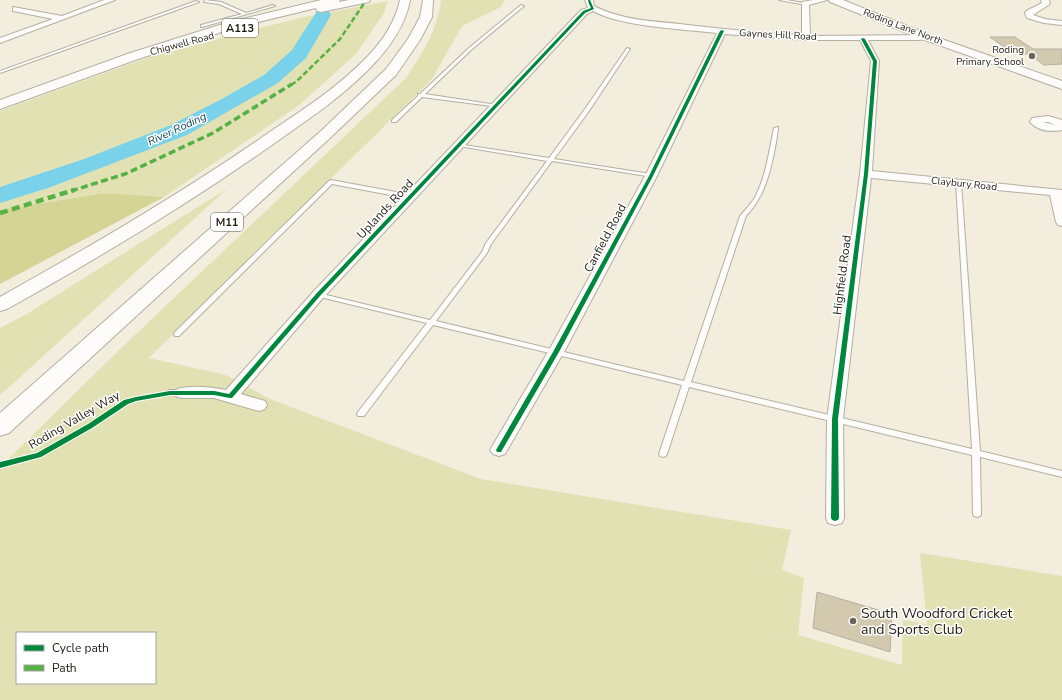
<svg xmlns="http://www.w3.org/2000/svg" width="1062" height="700" font-family="'Nunito Sans',sans-serif">
  <rect width="100%" height="100%" fill="#f2eddc"/>
  <path fill="#e2e1b4" fill-rule="evenodd" d="M441,0H505L501,7L462,26L432,79L149,358L226,375L270,399L481,479L791,530L782,570L804,578L798,635L902,665L903,620L927,624L920,553L1062,576V700H0V467L116,353L406,78C422,54 438,29 441,0ZM17,633H155V683H17Z
    M388,1L384,13L356,54L298,106L164,197L104,193L0,210V111L163,52L300,18Z
    M228,188L7,389L0,395V328L25,315Z"/>
  <path fill="#d4d495" d="M104,193L164,197L0,284V210Z"/>
  <g fill="none" stroke-linecap="round" stroke-linejoin="round">
    <path fill="#7ad2ea" fill-rule="evenodd" d="M323,10L329,11L331,15L306,58L278,83L234,108L187,135L48,188L0,203V187L84,159L171,125L220,100L264,75L292,50L317,11Z"/>
  </g>
  <path fill="#d2c9ae" stroke="#b5b1a3" d="M990,37H1015L1033,49H1062V64L1044,65L1029,54H1014Z
    M817,592L892,614L890,652L813,628Z"/>
  <g fill="none" stroke-linecap="round" stroke-linejoin="round">
    <g stroke="#b3afa1" stroke-width="2">
      <path id="lane" d="M205,0L221,2L246,13L273,5L275,6L202,27H201V25L242,14L219,4L204,2Z
        M779,0H787L808,4L806,5Z
        M196,1L199,2L0,73V71Z
        M521,5L524,6L471,50L425,94L497,105H499V107L422,97L396,122H392V120L418,96V94H420L469,48Z
        M627,48L630,49L589,111L554,159L651,174L654,176L653,177L552,161L491,244L487,253L436,321L684,381L740,216C745,210 750,205 754,199C766,178 769,151 774,128L778,127C778,133 776,142 775,148C770,174 764,197 746,216L691,382L972,449L956,183L959,181L961,182L980,451L1062,471V477L980,457L981,514L980,516L977,517L974,516L973,514L972,455L689,387L667,454L666,456L663,457L660,456L659,454L682,385L433,325L364,416H358L357,414L358,412L427,323L316,296L315,295L316,294L318,293L430,320L482,252L486,243L547,161L459,146H457V144L549,158L585,109Z
        M331,180L412,195L415,197L412,199L332,184L179,336H175L174,334L175,332L329,181Z
        M170,390H183L187,393L183,396L167,395L166,393L167,391Z"/>
    </g>
    <g stroke="#b3afa1" stroke-width="2">
      <path id="street" d="M104,0H115L0,43V38L53,19L13,11V7L62,16Z
        M585,0H593L594,6C621,20 651,21 680,24C721,29 761,33 802,35V2L813,0H827L809,5L810,36L929,35V39L918,40H868L879,61L872,171L1062,190V226L1058,225L1056,222L1050,195L871,178L843,419L844,518L842,523L835,525L828,523L826,518L827,419L860,174L871,61L860,40H806L725,34L657,176L564,352L505,454L499,456L493,454L490,450L548,352L645,176L717,33C682,29 623,27 593,11L587,14L323,298L241,394L265,401L267,405L265,409L259,411L214,398H183L177,397L175,393L177,389C192,385 211,387 226,390L313,292L581,10L588,8Z
        M1041,0H1049L1050,4L1033,15L1045,19L1062,21V25L1044,23L1027,18L1025,13L1026,11L1042,3Z
        M1048,116L1062,120V130C1051,132 1038,131 1030,122L1032,118ZM1043,122H1048L1055,125Z"/>
    </g>
    <g stroke="#b3afa1" stroke-width="2">
      <path id="secondary" d="M829,0H843L930,35L1062,81V89L922,39L830,2Z"/>
    </g>
    <g stroke="#b3afa1" stroke-width="2">
      <path id="primary" d="M321,0H340L339,2L349,0H370L369,2L321,12L317,11L316,8L234,28L138,59L0,109V100L130,53L226,23Z"/>
    </g>
    <g stroke="#b3afa1" stroke-width="2">
      <path id="highway" d="M400,0H410C405,28 387,51 367,71C338,100 303,123 269,147C185,206 97,259 7,309L0,311V297C89,247 177,196 261,138C299,112 338,88 369,55C384,39 395,22 400,0Z
        M423,0H433L432,17L420,40L396,75L331,137L9,433L0,436V413L321,131L386,69L408,39L420,17Z"/>
    </g>
    <use href="#lane" fill="#fdfcfa" fill-rule="evenodd"/>
    <use href="#street" fill="#fdfcfa" fill-rule="evenodd"/>
    <use href="#secondary" fill="#fdfcfa" fill-rule="evenodd"/>
    <use href="#primary" fill="#fdfcfa" fill-rule="evenodd"/>
    <use href="#highway" fill="#fdfcfa" fill-rule="evenodd"/>
    <path stroke="#55b144" stroke-width="2.5" stroke-dasharray="5.5 2.5" stroke-linecap="butt" d="M291,85L297,81L340,39L365,2"/>
    <path stroke="#55b144" stroke-width="3.5" stroke-dasharray="7 3.5" stroke-linecap="butt" d="M71,191L125,174L213,133L292,84"/>
    <path stroke="#55b144" stroke-width="4.5" stroke-dasharray="8 4.5" stroke-linecap="butt" d="M0,213L74,190"/>
    <g stroke="#fff" stroke-width="2">
      <path id="cycleway" d="M588,0H590L594,9L585,13L320,296L232,398H230L214,395H170L136,401L128,404L92,428L41,457L0,468V462L37,453L88,424L124,400L136,397L170,391H214L229,394L316,294L583,11L591,8L589,4Z
        M722,30L724,31L653,176L559,352L501,452H497L496,450L553,352L649,176L720,31Z
        M863,38L865,39L877,61L868,174L838,419L839,518L838,520L835,521L832,520L831,518L832,419L864,174L873,61L861,39Z"/>
    </g>
    <use href="#cycleway" fill="#00873e" fill-rule="evenodd"/>
  </g>
  <g fill="#696557" stroke="#fff" stroke-width="1.5">
    <circle cx="1032" cy="56" r="4"/>
    <circle cx="853" cy="621" r="4"/>
  </g>
  <g text-anchor="middle" dominant-baseline="central" stroke-width="3" stroke-linejoin="round" paint-order="stroke">
    <g font-size="10" fill="#1f1c10" stroke="#fff">
      <text transform="translate(903 27) rotate(21)">Roding Lane North</text>
      <text transform="translate(778 35) rotate(3)">Gaynes Hill Road</text>
      <text transform="translate(182 44) rotate(-15)">Chigwell Road</text>
      <text transform="translate(964 184) rotate(6)">Claybury Road</text>
    </g>
    <g font-size="10" fill="#1f1c10" stroke="#fff" text-anchor="end">
      <text x="1024" y="50">Roding<tspan x="1024" dy="12">Primary School</tspan></text>
    </g>
    <g fill="#fff" stroke="#626058" stroke-width="1">
      <rect x="222" y="19" width="36" height="18" rx="3"/>
      <rect x="211" y="213" width="32" height="18" rx="3"/>
    </g>
    <g font-size="11" font-weight="bold" fill="#1f1c10">
      <text x="240" y="28">A113</text>
      <text x="227" y="222">M11</text>
    </g>
    <g font-size="11" font-style="italic" fill="#074051" stroke="#fff">
      <text transform="translate(177 129) rotate(-25)">River Roding</text>
    </g>
    <g font-size="12" fill="#1f1c10" stroke="#fff">
      <text transform="translate(385 209) rotate(-47)">Uplands Road</text>
      <text transform="translate(605 238) rotate(-62)">Canfield Road</text>
      <text transform="translate(842 275) rotate(-83)">Highfield Road</text>
      <text transform="translate(74 420) rotate(-30)">Roding Valley Way</text>
    </g>
    <g font-size="14" fill="#1f1c10" stroke="#fff" text-anchor="start">
      <text x="861" y="613">South Woodford Cricket<tspan x="861" dy="16">and Sports Club</tspan></text>
    </g>
  </g>
  <rect x="16" y="632" width="140" height="52" fill="#ffffff" stroke="#a5a49f"/>
  <rect x="24" y="645" width="20" height="6" fill="#00873e" stroke="#a5a49f"/>
  <text x="52" y="652" font-size="12" fill="#1f1c10">Cycle path</text>
  <rect x="24" y="665" width="20" height="6" fill="#55b144" stroke="#a5a49f"/>
  <text x="52" y="672" font-size="12" fill="#1f1c10">Path</text>
</svg>
